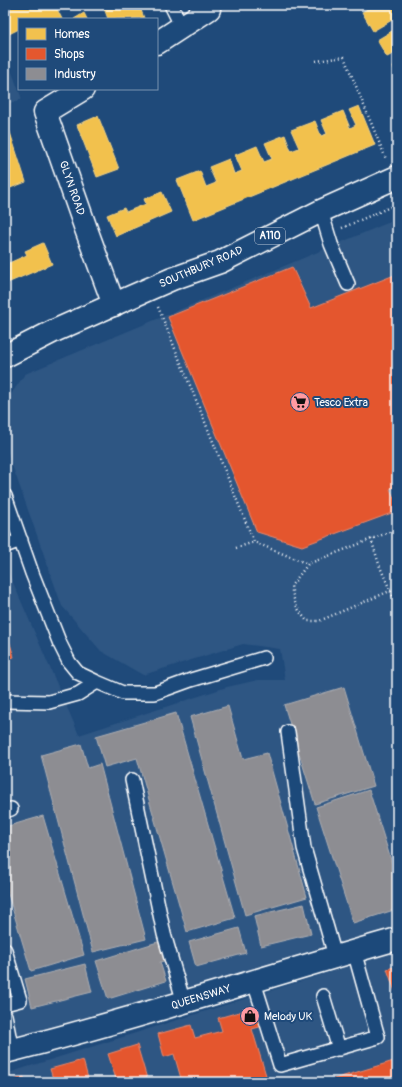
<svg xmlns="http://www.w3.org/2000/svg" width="402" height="1087" font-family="Pangolin,sans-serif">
  <rect width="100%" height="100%" fill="#1f4a7a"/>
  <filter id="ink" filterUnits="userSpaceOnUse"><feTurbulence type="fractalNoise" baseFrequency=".025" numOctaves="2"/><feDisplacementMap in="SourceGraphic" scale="8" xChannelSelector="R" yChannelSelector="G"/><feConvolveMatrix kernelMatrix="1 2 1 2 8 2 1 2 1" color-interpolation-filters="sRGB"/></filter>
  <g filter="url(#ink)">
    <path fill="#2e5683" d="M5,54L22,99L5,105Z
      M397,219V930L5,1043V564L79,735L227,687L258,680H285L280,649L243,644L143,675L101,651L62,606L5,445V403L25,374Z
      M397,951V1082H5V1074Z"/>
    <path fill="#f2c14e" stroke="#f6d483" d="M17,5H65L57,9L62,19H19V29L7,35L5,31V12Z
      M103,5H139L144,18L108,19Z
      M375,5H397V52L387,57L377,40L397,28L392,20L373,31L362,12Z
      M84,13L87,19H74Z
      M397,65V74L393,67Z
      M359,106L375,145L193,220L177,180L200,171L206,187L216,183L209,167L229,159L234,174L242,171L235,155L257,146L264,162L272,159L265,143L285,135L291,151L299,148L291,130L315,121L321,136L327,134L321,120L343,111L350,128L356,125L349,110Z
      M98,116L119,169L97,177L77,125Z
      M5,117L26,182L5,190Z
      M162,192L171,212L116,236L107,215L124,208L126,212L146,204L144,199Z
      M43,243L52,264L5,284V255L9,263L27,255L25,251Z"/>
    <path fill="#e4572e" stroke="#ec896d" d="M292,267L311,308L397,274V486L390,489L397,505V511L302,546L257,532L168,317Z
      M5,627L14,657L5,660Z
      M397,966V997L387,969Z
      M257,1007L263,1026L252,1029L268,1082H182L174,1054L164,1057L158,1034L191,1025L195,1038L222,1031L218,1018Z
      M137,1045L148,1082H117L108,1054Z
      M83,1060L89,1082H54L50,1069Z
      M397,1060V1082H324Z
      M24,1077L25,1082H8Z"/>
    <path fill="#8d8d92" stroke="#afafb3" d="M344,687L374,786L315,804L284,705Z
      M228,706L243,759L267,753L307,897L245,915L190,717Z
      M176,713L235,918L187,932L137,758L105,767L96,736Z
      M81,744L88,768L100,764L146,939L93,952L41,755Z
      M369,790L397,879V909L353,923L316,807Z
      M43,816L84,955L31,971L5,884V827Z
      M304,904L311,934L261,946L254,916Z
      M239,928L246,953L196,967L189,942Z
      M161,941L167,960L160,962L166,981L108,999L96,961Z
      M85,964L92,992L32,1007L25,979Z"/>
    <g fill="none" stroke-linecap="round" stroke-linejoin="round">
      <g stroke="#fff" stroke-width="16">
        <path id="service" d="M171,5L182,27
          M321,211L331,244L348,284
          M5,496L32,573L60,644L69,662L78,673L97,682L123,693H155L191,680L264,658
          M5,546L21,540
          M5,701L49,702L78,694L97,682
          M288,732L304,848L335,956
          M132,780L164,934L184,1003
          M5,811L11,809
          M5,950L20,1000L5,1004
          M254,982L280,1065L378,1037L354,951
          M323,996L339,1049
          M5,1015L12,1051"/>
      </g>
      <g stroke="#fff" stroke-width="25">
        <path id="minor" d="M157,43L209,9
          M83,89L45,112L86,229L114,305
          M5,1052C137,1019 266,976 397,939"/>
      </g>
      <g stroke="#fff" stroke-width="25">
        <path id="primary" d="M5,356L54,331L133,296L172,279L220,262L321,211L397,177"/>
      </g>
      <path stroke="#fff" stroke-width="2.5" stroke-dasharray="1 3" stroke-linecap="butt" d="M316,61L344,57L386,159
        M342,228L397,204
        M158,307L254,542L308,564
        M397,529L308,564L291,586C294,602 296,608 307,621H319L397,588
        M371,539L380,567L397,606
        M236,548L254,542"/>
      <use href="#service" stroke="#1f4a7a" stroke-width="13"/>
      <use href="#minor" stroke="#1f4a7a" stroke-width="22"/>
      <use href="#primary" stroke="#1f4a7a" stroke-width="22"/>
    </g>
  </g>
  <defs>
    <g id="supermarket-disc" transform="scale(1)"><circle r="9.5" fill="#ff9aa2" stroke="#1f4a7a"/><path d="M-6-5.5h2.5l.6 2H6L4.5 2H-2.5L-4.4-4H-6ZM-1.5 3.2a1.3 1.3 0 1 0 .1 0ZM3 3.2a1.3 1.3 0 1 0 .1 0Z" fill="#111"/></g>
    <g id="shop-disc" transform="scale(1)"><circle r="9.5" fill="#ff9aa2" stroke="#1f4a7a"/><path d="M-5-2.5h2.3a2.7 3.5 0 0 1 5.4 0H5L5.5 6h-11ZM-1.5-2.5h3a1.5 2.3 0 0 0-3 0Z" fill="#111"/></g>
  </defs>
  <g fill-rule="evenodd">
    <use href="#supermarket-disc" x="300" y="402"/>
    <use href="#shop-disc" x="250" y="1016"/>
  </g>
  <g text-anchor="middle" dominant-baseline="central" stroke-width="4" stroke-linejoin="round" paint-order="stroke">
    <rect fill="#1f4a7a" stroke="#bcc9d7" stroke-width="1" x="255" y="228" width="30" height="16" rx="3"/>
    <g font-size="10" font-weight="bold" fill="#fff">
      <text x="270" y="236">A110</text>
    </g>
    <g font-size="11" fill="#fff" stroke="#1f4a7a">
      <text transform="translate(72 188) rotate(71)">GLYN ROAD</text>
      <text transform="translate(201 267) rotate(-23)">SOUTHBURY ROAD</text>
      <text transform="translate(201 997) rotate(-17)">QUEENSWAY</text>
    </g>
    <g font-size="11" fill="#fff" stroke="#1f4a7a" text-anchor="start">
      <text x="314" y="402">Tesco Extra</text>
      <text x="264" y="1016">Melody UK</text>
    </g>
  </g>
  <rect width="402" height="1087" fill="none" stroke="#1f4a7a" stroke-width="20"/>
  <rect x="10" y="10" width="382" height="1067" fill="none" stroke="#fff" stroke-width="1.5" filter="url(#ink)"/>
  <rect x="18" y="18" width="140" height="72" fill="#1f4a7a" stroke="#7992af"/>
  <rect x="26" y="28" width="20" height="12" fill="#f2c14e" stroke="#7992af"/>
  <text x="54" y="38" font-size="12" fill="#ffffff">Homes</text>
  <rect x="26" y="48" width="20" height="12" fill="#e4572e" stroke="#7992af"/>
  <text x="54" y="58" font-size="12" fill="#ffffff">Shops</text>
  <rect x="26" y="68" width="20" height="12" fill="#8d8d92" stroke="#7992af"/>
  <text x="54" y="78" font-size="12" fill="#ffffff">Industry</text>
</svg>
